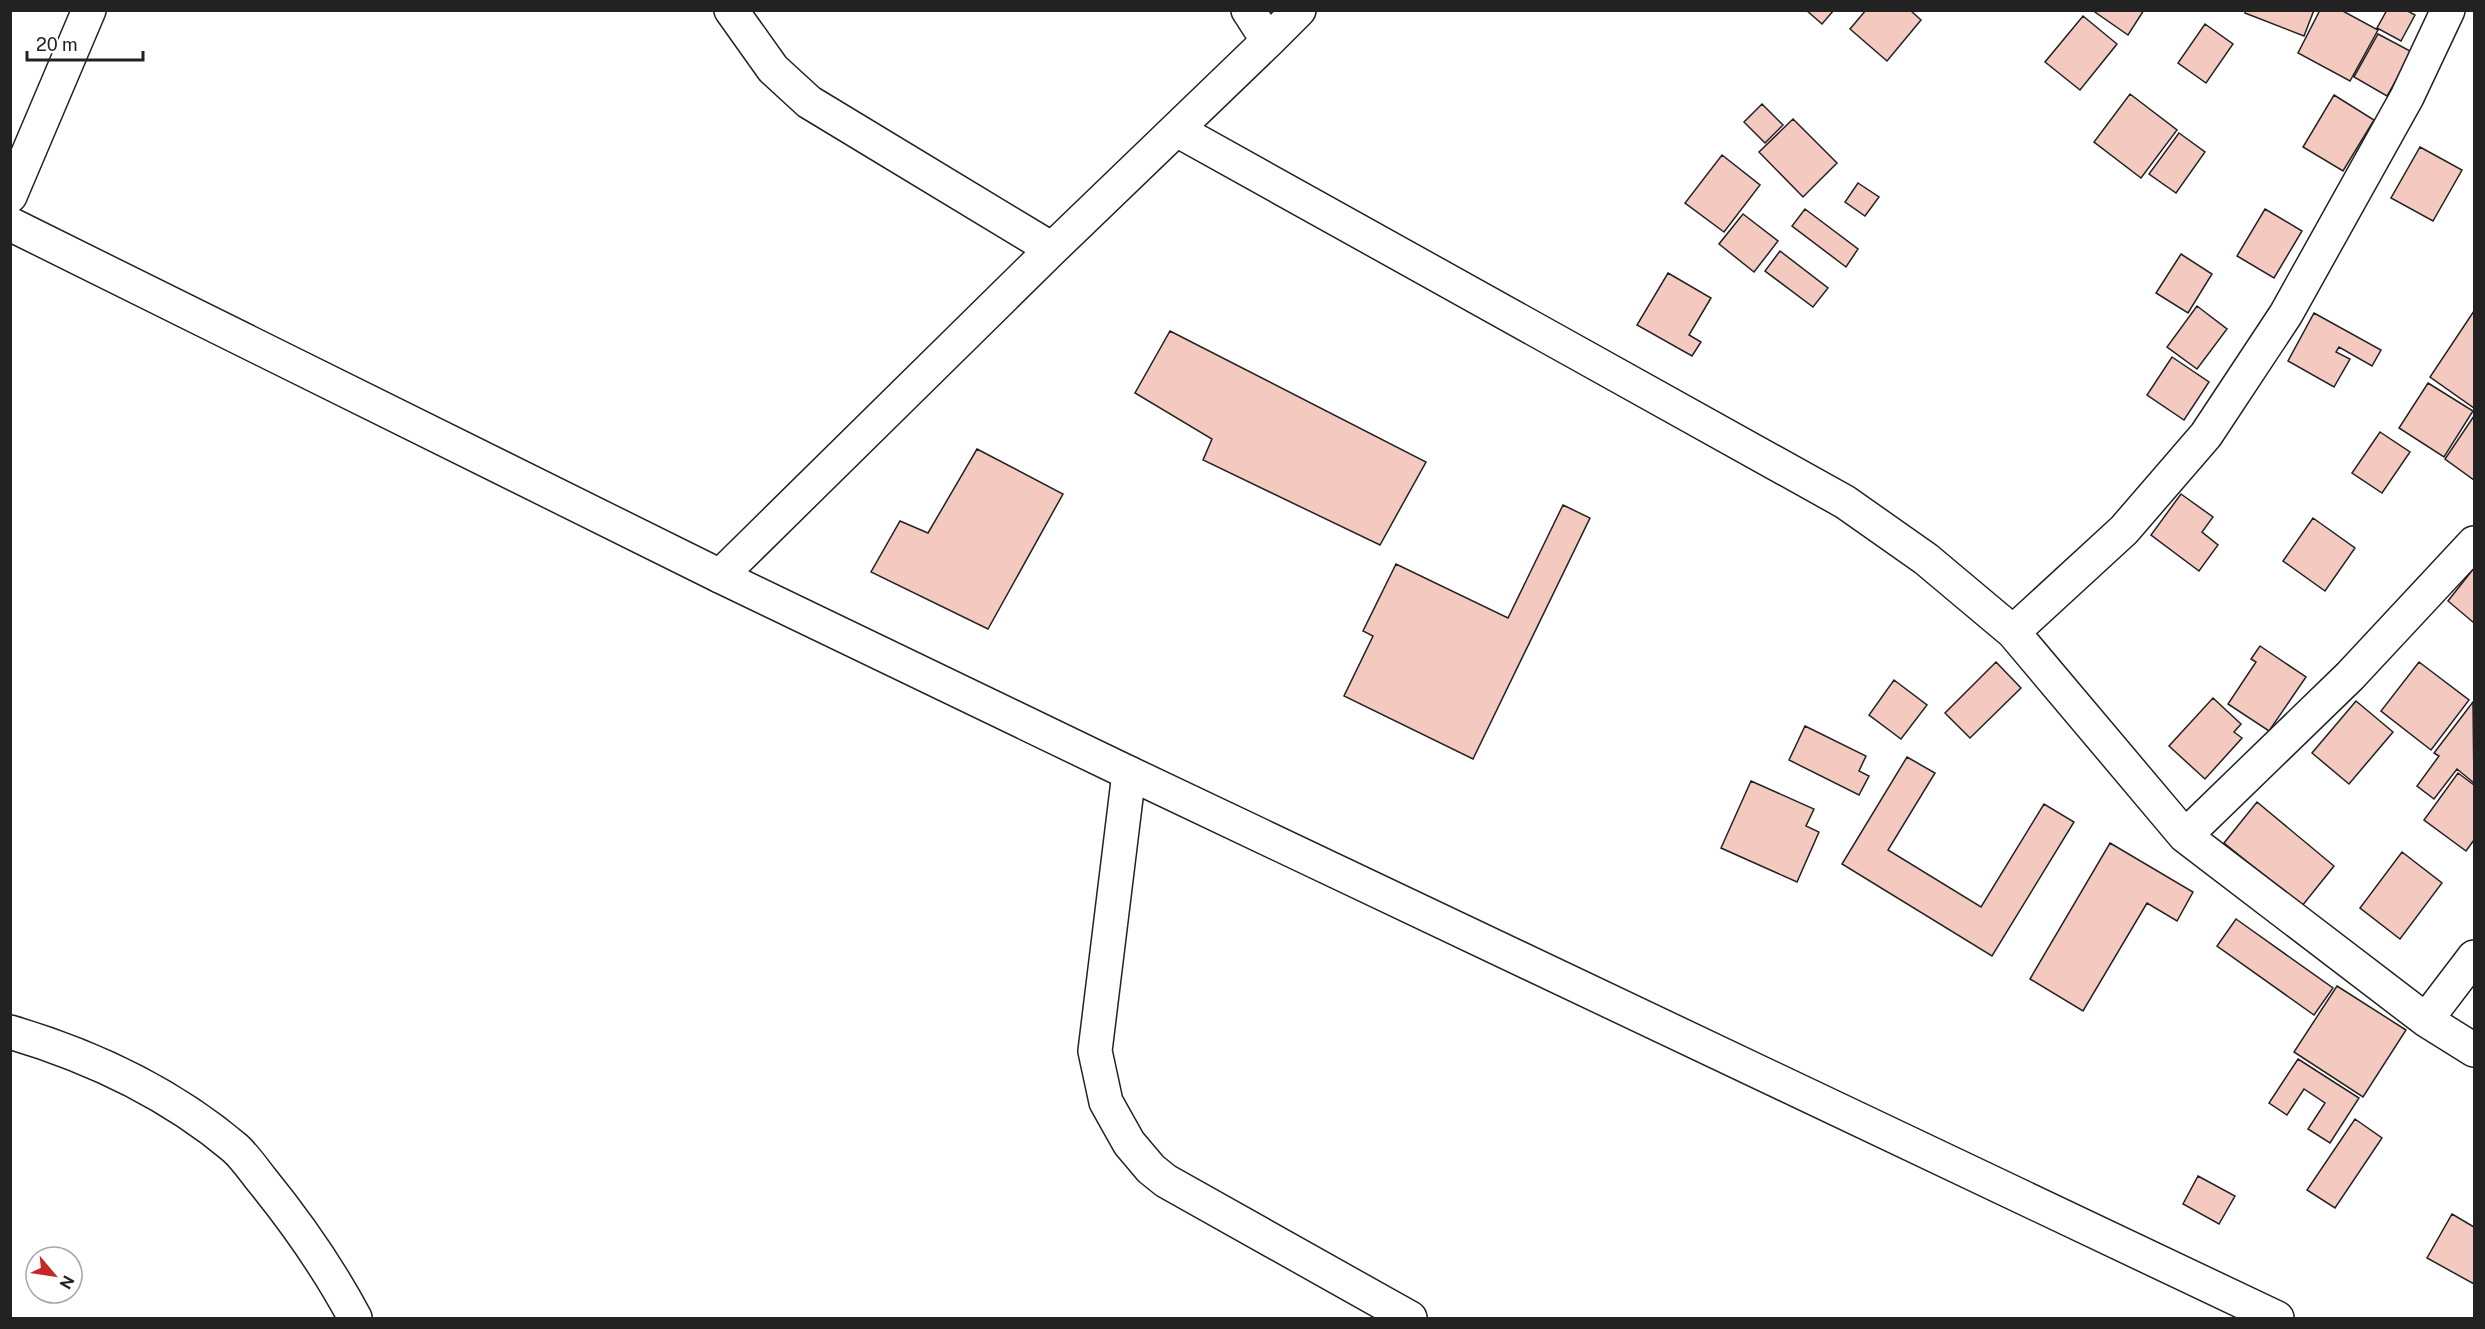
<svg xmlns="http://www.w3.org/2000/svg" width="2485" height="1329" font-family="'Public Sans',sans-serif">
  <rect width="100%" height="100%" fill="#fff"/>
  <path fill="#f3c9c0" stroke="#222" stroke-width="1.5" d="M1806,10H1834L1822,24Z
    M1866,10H1910L1921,20L1887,61L1850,29Z
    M2092,10H2144L2128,35Z
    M2246,10H2314L2304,36L2245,13Z
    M2320,10H2341L2378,30L2350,81L2298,53Z
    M2387,10H2406L2415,15L2401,41L2377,28Z
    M2083,16L2117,44L2080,90L2045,62Z
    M2205,24L2233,44L2206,83L2178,63Z
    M2378,34L2412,52L2387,96L2354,77Z
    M2130,94L2177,130L2141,178L2094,142Z
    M2334,95L2374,120L2343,171L2303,147Z
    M1762,104L1783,125L1765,143L1744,122Z
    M1793,119L1837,163L1803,197L1759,152Z
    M2179,133L2205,152L2176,193L2149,174Z
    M2420,147L2462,170L2433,221L2391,198Z
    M1722,155L1760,185L1724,232L1685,203Z
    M1858,183L1879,197L1865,216L1845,202Z
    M1805,209L1858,249L1846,267L1792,226Z
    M2265,209L2302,231L2274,278L2237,256Z
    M1743,214L1778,241L1754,272L1719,244Z
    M1780,251L1828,288L1813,307L1765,271Z
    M2181,254L2212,274L2188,313L2156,293Z
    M1668,273L1711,298L1689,335L1701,342L1692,356L1637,325Z
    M2197,306L2227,329L2197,369L2167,347Z
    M2474,311V408L2430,377Z
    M2314,313L2381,350L2372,366L2339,347L2336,352L2350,359L2334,387L2288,361Z
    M1170,331L1426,462L1380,545L1203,460L1212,439L1135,393Z
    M2172,357L2209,382L2184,420L2147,395Z
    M2428,383L2473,411L2444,457L2399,428Z
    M2474,416V480L2445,459Z
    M2380,432L2410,452L2382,493L2352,473Z
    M977,449L1063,494L988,629L871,572L900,521L928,533Z
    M2181,494L2213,517L2202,532L2218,545L2199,571L2151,535Z
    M1563,505L1590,518L1473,759L1344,696L1373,636L1363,631L1396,564L1508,618Z
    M2313,518L2355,548L2325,591L2283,561Z
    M2474,568V623L2448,601Z
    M2260,646L2306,677L2269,731L2228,704L2256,662L2251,659Z
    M1996,662L2021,688L1970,738L1945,713Z
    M2419,662L2469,700L2431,750L2381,711Z
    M1894,680L1927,705L1901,739L1869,715Z
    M2213,698L2241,724L2234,732L2242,738L2205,779L2169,746Z
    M2356,701L2393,732L2349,784L2312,753Z
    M2473,702L2474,783L2457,769L2434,799L2417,786L2439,756L2434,753Z
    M1805,726L1866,756L1859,771L1869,776L1859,795L1789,760Z
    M1907,757L1935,773L1888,850L1981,907L2044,804L2074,822L1992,956L1842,864Z
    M2458,773L2474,785V840L2466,851L2424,820Z
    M1751,781L1814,809L1806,826L1819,832L1797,882L1721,848Z
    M2257,802L2334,866L2302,906L2224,843Z
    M2110,843L2193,892L2177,921L2147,903L2083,1011L2030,979Z
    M2402,852L2442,883L2400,939L2360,908Z
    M2236,919L2333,988L2314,1015L2217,946Z
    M2337,986L2406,1030L2363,1097L2294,1052Z
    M2298,1059L2359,1098L2330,1143L2308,1129L2325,1103L2304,1089L2287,1115L2269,1103Z
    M2355,1119L2382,1138L2335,1208L2307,1190Z
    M2198,1176L2235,1196L2219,1224L2183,1204Z
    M2452,1214L2474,1227V1284L2427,1258Z"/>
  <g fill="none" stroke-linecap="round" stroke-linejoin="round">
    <g stroke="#222" stroke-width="36">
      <path id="minor" d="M731,10L773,69L809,102L1052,249
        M1268,41L1299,10
        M1177,130L1845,502L1926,559L2013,632L2185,836L2426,1020L2474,1050
        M10,196L89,10
        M720,576L1052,249L1268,41L1248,10
        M2013,632L2124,530L2206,435L2286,314L2407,97L2448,10
        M1129,773L1095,1051L1106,1102L1129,1143L1151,1169L1166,1181L1410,1318
        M2185,836L2350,676L2474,543
        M2426,1020L2474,957
        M10,1032C91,1056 170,1093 235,1148C245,1157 253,1169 261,1179C296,1222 329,1269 355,1318"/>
    </g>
    <g stroke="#222" stroke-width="36">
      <path id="primary" d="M10,224L720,576L1129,773L2277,1318"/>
    </g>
    <use href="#minor" stroke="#fff" stroke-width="33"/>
    <use href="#primary" stroke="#fff" stroke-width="33"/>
  </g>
  <rect width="2485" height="1329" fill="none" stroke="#222222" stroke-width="24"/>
  <g transform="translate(54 1275) rotate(119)"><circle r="28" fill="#ffffff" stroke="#a7a7a7" stroke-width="1.5"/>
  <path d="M0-4.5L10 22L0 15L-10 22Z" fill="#c62828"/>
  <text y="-9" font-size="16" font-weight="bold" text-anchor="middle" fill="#222222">N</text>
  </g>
  <path d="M27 51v9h116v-9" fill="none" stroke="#222222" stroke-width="3"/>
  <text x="36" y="51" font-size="18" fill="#222222" stroke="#ffffff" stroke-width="4.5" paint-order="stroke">20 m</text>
</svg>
